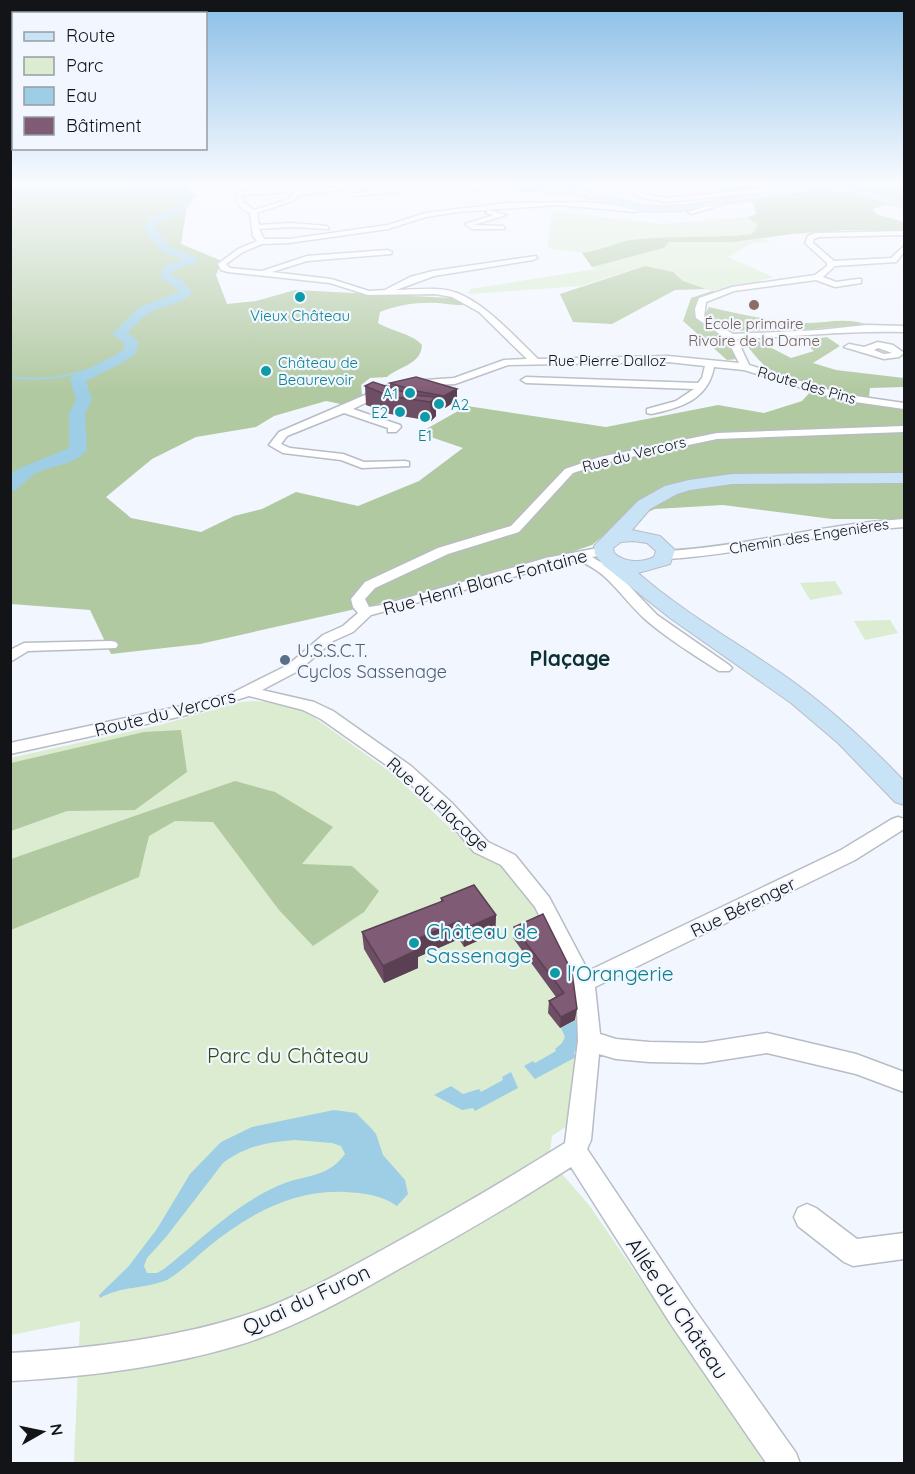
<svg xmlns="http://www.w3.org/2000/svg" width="915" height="1474" font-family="Quicksand,sans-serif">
  <rect width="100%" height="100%" fill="#f2f6fe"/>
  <path fill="#dbecd0" d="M552,211L662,224L747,217L758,225L752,235L630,240L607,246L595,252L582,253L548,248Z
    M758,239L772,241L750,244L728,257L773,277L751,284L712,291L683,281L673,272L645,266L580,286L469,294L470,289L596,269L592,267L664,248L669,242H734Z
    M835,581L843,594L810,600L800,583Z
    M890,620L898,633L865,640L854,621Z
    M255,701L286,704L308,713L393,774L465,842L505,867L525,893L575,982L578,1047L574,1054L576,1057L570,1124L552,1136L549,1159L589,1205L766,1463H74L80,1321L11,1335L10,758L160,725L241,702Z"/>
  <path fill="#b1c9a1" d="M10,186H190L181,244L222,261L216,275L227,304L256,301L295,290L452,298L471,304C462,306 456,305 447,304C425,301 400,304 380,312L378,323C391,331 413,334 422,345C421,365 399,366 387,377L370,378L361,385L362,394L358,401L345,405L326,401L274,416L256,427L196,437L152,459L106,497L131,518L201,532L234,516L262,509L296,492L358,506L419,481L463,448L419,433L467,406L606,427L718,405L764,413L802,401L812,390L904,403V519H832L723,505L655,509L615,526L592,545L542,562L378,604L200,644L111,654L90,610L11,604Z
    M721,186H904V207L891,203L873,209L876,214L904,222V231L845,230L792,234L734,242H669L664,248L592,267L582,253C599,251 614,243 631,240C671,235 712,239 752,234L758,225L747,217L756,214L753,202L738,200Z
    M645,266L673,272L683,281L706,289L675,290L612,324L573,322L560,294Z
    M712,291L716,292L700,300L697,313L725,337L738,359L727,360L683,321L691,298Z
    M709,307C740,314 769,321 801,323C822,324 845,317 865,324L814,329L728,331L710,322L705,314Z
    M827,337L840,346L813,363L836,370L904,378V387L870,388L869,397C838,392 791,384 765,366C757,359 750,349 743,341L756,340L791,358L814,351L802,341Z
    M181,730L187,772L135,810L67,811L11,831V763L144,732Z
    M235,781L275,792L333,827L302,864L352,866L379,891L364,912L313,946L279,910L213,822L175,821L149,836L139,877L11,930V859Z"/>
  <path fill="#9dcee5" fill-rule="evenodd" d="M578,1019L581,1040L574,1053L576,1057L535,1079L524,1066L533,1061L535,1063L556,1051L555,1049L562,1043L565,1037L561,1028Z
    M511,1072L518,1088L475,1111L473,1108L462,1110L434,1095L451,1086L463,1094L479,1089L481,1092L503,1080L502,1077Z
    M334,1110L356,1113L371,1128L376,1134L383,1155L405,1180L408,1194L397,1206C381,1195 364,1193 345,1192C292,1189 246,1216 207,1248C194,1259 182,1271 167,1280C145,1289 120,1286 100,1298L99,1295L128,1267L157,1229L190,1174L221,1142L252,1127ZM295,1140L332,1143L341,1146L345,1154C328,1177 310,1174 285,1183C238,1201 202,1239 164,1269L157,1273H147L144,1266L147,1258L166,1237L223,1163C245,1146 268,1142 295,1140Z"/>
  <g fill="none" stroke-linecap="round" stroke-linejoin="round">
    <path stroke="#9dcee5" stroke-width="2" d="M147,227H150
      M10,377C43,381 59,378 91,369"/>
    <path fill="#9dcee5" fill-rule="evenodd" d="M128,186H147L192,192L197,195L185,211L158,222L155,228L171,248L195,257L199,261L173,271L172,276L183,281L192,293C182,305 167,304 153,311C143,316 135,325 128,333L138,341L136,353L124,362L86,381L92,400L85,413L87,450C75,465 54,465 38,472C27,477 21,490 10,492V474L18,469L69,448V413L76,400L70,379L73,376L114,356L124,349V343L112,334L140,307L179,292L175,287L159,277L164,266L183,260L163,252L147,235L145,228L150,218L172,210L185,198L133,189Z"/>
    <g stroke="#b7bcc5" stroke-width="3">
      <path id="street" d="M352,186H371L299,195L293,201L257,213L259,225L291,223L327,226L329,229L291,227L259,229L264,239H289L388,225L425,213L508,203L584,202L643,208V210L635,212L558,205L457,212L426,217L388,229L289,243L262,244L243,252L226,264L230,268L262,271L307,256L388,250L392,252L391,254L307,261L272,272L331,279L369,291L385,290L410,277L433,271L536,256L537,258L533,260L434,276L396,290C415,290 438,286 457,293C486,304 515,337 538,359L668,356L739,363L727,339L696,318L695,309L699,298L732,287L815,275L827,266V263L805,243L808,236L815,233L904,231V235L819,237L814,239L813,243L834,261L891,258L904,246V252L896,262L835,266L823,277L836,282L858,279H861V283L835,287L816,280L734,291L706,302L704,317L733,334L819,330L866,325L904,326V332C848,330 792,337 737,339L749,365L842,394L904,403V409L841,400L744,370L714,367C708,400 680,408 651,414L647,413V409L676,401L694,389L526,383L521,380L526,377L698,383L702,378L705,366L668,362L508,365L455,384L407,386L406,384L411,381L454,378L504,360L527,359L479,312L452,297L435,294L368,295L330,283L228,272L221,270L218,264L238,249L257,241L253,236L250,213C240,208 235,202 237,192L299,188L302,191ZM295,192L289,199L254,210L243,202L242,195Z
        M406,186H414L399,192L355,196L352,194Z
        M442,186H515L476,190Z
        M619,186H626L647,195L667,198L788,186L814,187L667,202L643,198Z
        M722,201L724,204L691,214L688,212Z
        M488,210L506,215L473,225L503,226L505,229H472L465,224L494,215L486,213Z
        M878,342L893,345L904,353L899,357L884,359L844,347L849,344L864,347ZM878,348L892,353L884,354L874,350Z
        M386,386L390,387V391L353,409L400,425L401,427L396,432H388V428L344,413L287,436L281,444L290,448L343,454L364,462L405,461L409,462V466L362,468L341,460L283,453L269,445L279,432Z
        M904,426V432L717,439L607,462L573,473L519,532L448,554L375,588L365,599L369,607L382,605L546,558L603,547L608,548L610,551L608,554L592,557L615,571L657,615L729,665L732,668L729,671H719C694,655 668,639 646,620C622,599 608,570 576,560L371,615L353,632L333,641L298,671L262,690L314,702L333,711L411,766L452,803L488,842L515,855L549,897L588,971L841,850L892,819L898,817L904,819V829L855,860L595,987L600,1034L616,1039L649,1042L703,1043L767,1033L856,1054L904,1072V1092L856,1074L767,1053L703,1063L649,1062L616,1059L599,1054L591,1140L587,1149L692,1306L796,1453L800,1464H767L672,1326L571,1167C514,1204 457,1237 399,1269C348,1298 295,1328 239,1345C166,1367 86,1377 10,1381V1353C84,1349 170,1339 240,1317C291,1301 338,1274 384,1249C446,1215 506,1180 565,1143L578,1041L577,1010L573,983L535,907L501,865L474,852L440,811L399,774L321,719L303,710L249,696L187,715L10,754V743L186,705L232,693L288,665L323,635L343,626L358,613L353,607L351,599L365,582L438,548L511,526L565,469L600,457L717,433Z
        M904,519V527C824,532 747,554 667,559L660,555L667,551C747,546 824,524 904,519Z
        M111,641L116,642L118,645L116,648L28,651L10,662V650L24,643Z
        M807,1204L816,1208L857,1239L904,1233V1259L853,1266L844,1262L798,1226L794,1217L798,1208Z"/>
    </g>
    <g stroke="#b7bcc5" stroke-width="2">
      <path id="secondary" d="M501,186C525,185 551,185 575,188C601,192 624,204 651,206C702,209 755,190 806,186C840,183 871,192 904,202V208L852,193L816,190L679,211L652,212L628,209L574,194L506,189Z
        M904,473V483L732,484L690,490L677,494L650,509L632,530L660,536L675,550L670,564L638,573C684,613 738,643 788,678C830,708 869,744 904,781V805L895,802L838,743L791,703L670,618L603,565L595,554L594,546L638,501L665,486L689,480L732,474ZM633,541L647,543L656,551L654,557C642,563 625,563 614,553L613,548L621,542Z"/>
    </g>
    <use href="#street" fill="#fff" fill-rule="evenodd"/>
    <use href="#secondary" fill="#c7e3f5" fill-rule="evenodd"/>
  </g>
  <path fill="#6e4e65" d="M416,377L457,400L445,408L436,406V416L431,421L390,414L366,405L365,386L390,388V383Z
    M441,898L496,915L495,933L464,947L459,939L418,957V968L384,983L364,949L362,932L441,902Z
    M543,914L575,1020L560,1028L548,1013L549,1001L556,997L513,938L514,927Z"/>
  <path fill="#5a4052" d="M457,389V400L445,408L444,396Z
    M436,397V416L431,421L430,402Z
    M496,915L495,933L464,947V929Z
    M459,921V939L418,957V968L384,983L383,966L412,941Z
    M577,1009L575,1020L560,1028L561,1017Z"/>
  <path fill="#805b75" stroke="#5a4052" stroke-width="1.5" d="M416,377L457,389L444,396L416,391L390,383Z
    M373,382L413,395L436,397L430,402L389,396L365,386Z
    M474,885L496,915L464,929L459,921L412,941L417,950L383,966L362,932L443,901L441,898Z
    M543,914L572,972L577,1009L561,1017L549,1001L564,993L514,927Z"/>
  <linearGradient id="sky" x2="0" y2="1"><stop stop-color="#8abee7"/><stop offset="0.47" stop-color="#f9fbff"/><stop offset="1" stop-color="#f9fbff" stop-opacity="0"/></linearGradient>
  <rect width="915" height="392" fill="url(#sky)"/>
  <g fill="#0f9aa8" stroke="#f2f6fe" stroke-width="2">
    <circle cx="300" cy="297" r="6"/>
    <circle cx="266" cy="371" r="6"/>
    <circle cx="410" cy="393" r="6"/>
    <circle cx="439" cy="404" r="6"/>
    <circle cx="400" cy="412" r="6"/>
    <circle cx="425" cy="417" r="6"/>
    <circle cx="414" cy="943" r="6"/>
    <circle cx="555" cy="973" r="6"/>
  </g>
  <circle fill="#8d6e63" stroke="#f2f6fe" stroke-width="2" cx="754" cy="305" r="6"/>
  <circle fill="#5c6f8a" stroke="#f2f6fe" stroke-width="2" cx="285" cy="660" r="6"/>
  <g text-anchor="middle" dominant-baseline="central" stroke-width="4.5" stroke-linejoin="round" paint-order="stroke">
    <g font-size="15" fill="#0d838f" stroke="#f2f6fe">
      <text x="300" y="315">Vieux Château</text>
      <text x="278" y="362" text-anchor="start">Château de<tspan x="278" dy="17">Beaurevoir</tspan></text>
      <text x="398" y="393" text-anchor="end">A1</text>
      <text x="451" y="404" text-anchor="start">A2</text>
      <text x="388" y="412" text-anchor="end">E2</text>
      <text x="425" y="435">E1</text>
    </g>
    <g font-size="15" fill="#785e54" stroke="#f2f6fe">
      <text x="754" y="323">École primaire<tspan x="754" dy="17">Rivoire de la Dame</tspan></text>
    </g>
    <g font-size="15" fill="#121417" stroke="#f2f6fe">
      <text x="607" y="360">Rue Pierre Dalloz</text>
      <text transform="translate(807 385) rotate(16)">Route des Pins</text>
      <text transform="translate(634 454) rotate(-14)">Rue du Vercors</text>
      <text transform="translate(809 536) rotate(-9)">Chemin des Engenières</text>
    </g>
    <g font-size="18" fill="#121417" stroke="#f2f6fe">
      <text transform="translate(485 582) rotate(-15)">Rue Henri Blanc Fontaine</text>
      <text transform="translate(165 713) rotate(-14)">Route du Vercors</text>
      <text transform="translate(438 804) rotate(42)">Rue du Plaçage</text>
      <text transform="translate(743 907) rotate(-26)">Rue Bérenger</text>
    </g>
    <g font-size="18" fill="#4e5e75" stroke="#f2f6fe" text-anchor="start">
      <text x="297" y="650">U.S.S.C.T.<tspan x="297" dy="21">Cyclos Sassenage</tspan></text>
    </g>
    <g font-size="21" font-weight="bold" fill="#0c2f33" stroke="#f2f6fe">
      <text x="570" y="658">Plaçage</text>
    </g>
    <g font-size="21" fill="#0d838f" stroke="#f2f6fe" text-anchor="start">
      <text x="426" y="931">Château de<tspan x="426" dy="24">Sassenage</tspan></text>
      <text x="567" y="973">l'Orangerie</text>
    </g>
    <g font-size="21" fill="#2e4c13" stroke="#f2f6fe">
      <text x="288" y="1055">Parc du Château</text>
    </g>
    <g font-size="21" fill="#121417" stroke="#f2f6fe">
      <text transform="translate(306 1299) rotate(-25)">Quai du Furon</text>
      <text transform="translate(678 1308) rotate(56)">Allée du Château</text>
    </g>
  </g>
  <rect width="915" height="1474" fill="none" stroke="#121417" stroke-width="24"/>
  <rect x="12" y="12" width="195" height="138" fill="#f2f6fe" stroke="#989ca2" stroke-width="1.5"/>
  <rect x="24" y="32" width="30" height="9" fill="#c7e3f5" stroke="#989ca2" stroke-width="1.5"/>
  <text x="66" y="42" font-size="18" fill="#121417">Route</text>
  <rect x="24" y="57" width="30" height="18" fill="#dbecd0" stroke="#989ca2" stroke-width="1.5"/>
  <text x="66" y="72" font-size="18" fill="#121417">Parc</text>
  <rect x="24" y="87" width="30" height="18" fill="#9dcee5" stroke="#989ca2" stroke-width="1.5"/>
  <text x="66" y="102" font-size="18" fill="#121417">Eau</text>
  <rect x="24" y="117" width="30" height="18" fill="#805b75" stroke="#989ca2" stroke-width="1.5"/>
  <text x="66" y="132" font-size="18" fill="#121417">Bâtiment</text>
  <g transform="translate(42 1432) rotate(81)" stroke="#f2f6fe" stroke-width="4.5" paint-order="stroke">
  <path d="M0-4.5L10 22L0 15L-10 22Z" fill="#121417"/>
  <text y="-9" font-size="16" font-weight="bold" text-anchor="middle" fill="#121417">N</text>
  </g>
</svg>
